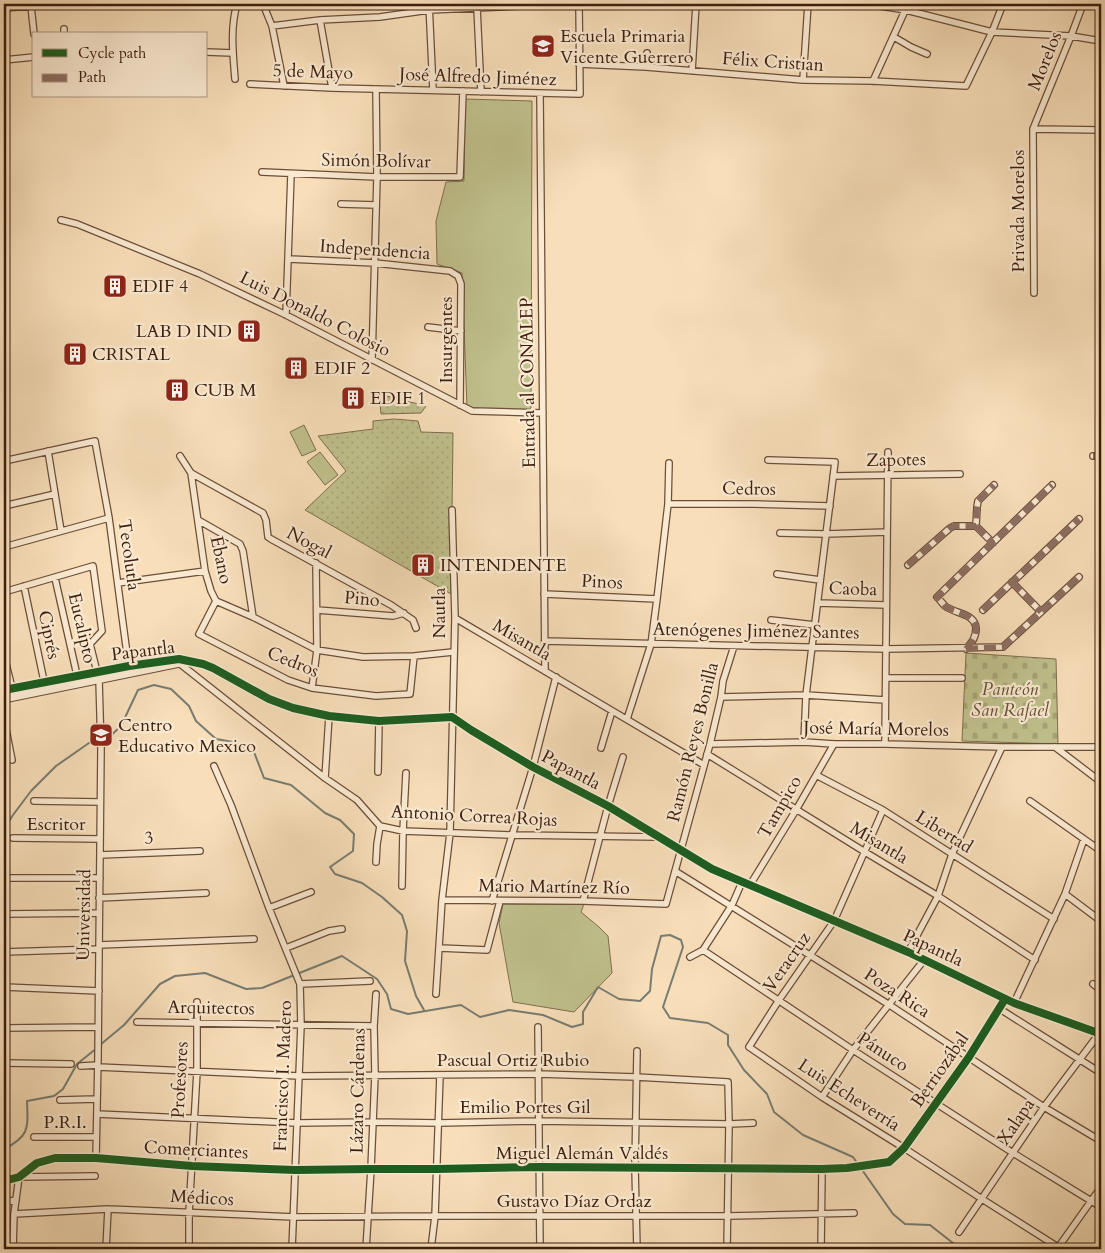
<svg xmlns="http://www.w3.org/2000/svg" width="1105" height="1253" font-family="Cardo,serif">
  <defs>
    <pattern id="cemetery-stones" width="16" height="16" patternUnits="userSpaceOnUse" patternTransform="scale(1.25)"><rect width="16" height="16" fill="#c0c18d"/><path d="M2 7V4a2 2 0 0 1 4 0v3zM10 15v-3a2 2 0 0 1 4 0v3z" fill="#a6a578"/></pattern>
    <pattern id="park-dots" width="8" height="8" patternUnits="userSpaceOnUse" patternTransform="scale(1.25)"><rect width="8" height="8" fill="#c0c18d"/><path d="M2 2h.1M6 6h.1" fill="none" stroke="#a6a578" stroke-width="1.8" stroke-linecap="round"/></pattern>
  </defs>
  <rect width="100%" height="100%" fill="#f8dfba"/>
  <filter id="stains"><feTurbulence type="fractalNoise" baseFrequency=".004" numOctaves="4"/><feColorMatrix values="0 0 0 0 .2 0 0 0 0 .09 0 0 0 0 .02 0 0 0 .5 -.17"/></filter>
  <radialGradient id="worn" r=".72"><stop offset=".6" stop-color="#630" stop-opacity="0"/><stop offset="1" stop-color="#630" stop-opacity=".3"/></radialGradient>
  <path fill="#c0c18d" stroke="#7e6f4e" d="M465,99L532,101L531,415L467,407L462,273L437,264L436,221L446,182L464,181Z
    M304,425L316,450L302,456L290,432Z
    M320,452L338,475L325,485L307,462Z
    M503,904H584L581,912L599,927L608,936L612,973L574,1012L513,1002L499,923Z"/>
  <path fill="url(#cemetery-stones)" stroke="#7e6f4e" d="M966,653L1056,659L1058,744L962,741Z"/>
  <path fill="url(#park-dots)" stroke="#7e6f4e" d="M379,394L426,406L421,413L381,414Z
    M394,419L418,421L421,432L453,433L451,594L305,510L346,471L318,436L373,429V421Z"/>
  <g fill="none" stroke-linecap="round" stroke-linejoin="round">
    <path stroke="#777c72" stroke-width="2" d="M4,829L13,815L31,791L56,766L89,743L105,741L121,726L138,690L154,685L171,689L189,706L196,721L216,739L233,742L254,752L264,778L291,785L325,813L340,820L354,834L353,851L330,867L335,874L362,883L382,897L402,915L407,931L405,961L416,996L424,1010
      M100,1045L124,1025L160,984L175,976L205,973L246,989L262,988L342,956L377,979L387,994L391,1009L408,1014L461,1005L480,1017L509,1010L543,1015L572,1027L583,1024V1012L598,987L619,999L640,1001L650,991L652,969L661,936L670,935L681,940L683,947L663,1007L670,1018L708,1023L728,1035V1045L744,1070L767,1094L774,1112L803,1135L853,1157L893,1214L905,1224L930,1225L958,1247L959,1249
      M4,1149C30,1136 28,1128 27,1101L54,1096L63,1089L77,1064L97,1048"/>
    <g stroke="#6c4e39" stroke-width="8">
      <path id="minor" d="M263,4L272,26L284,86
        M429,4L433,90
        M867,4L906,10L992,32L1071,36L1101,41
        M31,6L34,34
        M4,8L44,5H93L110,4
        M477,8L481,92
        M320,20L332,88
        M272,26L320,20L380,17L429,10L566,4
        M64,29V34
        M894,37L911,47L927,54
        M206,52L233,53
        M4,60L34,57
        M579,64L646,67L803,80L873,81L966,86L992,32L1003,4
        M646,67L647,53
        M692,71L696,4
        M235,79C233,54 230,28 237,4
        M803,80L808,4
        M873,81L908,4
        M250,84L332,88L580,94L579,4
        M540,94L545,671
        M1033,129L1101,130
        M262,172L377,177H460L463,91
        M341,204L376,205
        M61,220L77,224L200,274L286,315L472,411L543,413
        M289,259L375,263L450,271L458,276L461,284L460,405
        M1034,293L1033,129L1071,36L1083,4
        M286,315L291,174
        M428,327L461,331
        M372,360L377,177L376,89
        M48,451L61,531
        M180,456L191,473L263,513L266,520L268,537L271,539L391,605L413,620L416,628
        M1093,456H1101
        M768,460L835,462L806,695L804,742
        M4,461L95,441L109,518L129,669
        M191,473L205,571L211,591L216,601L253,617L317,650L363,657L414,656L453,652
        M833,476L960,474
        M668,504H753L830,506
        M4,506L55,494
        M198,520L240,544L243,551L253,617
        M976,526L993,543
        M780,533L826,534L887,532
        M4,547L109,518
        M908,565L950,528L954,526H976L977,507L978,501L994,485
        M777,574L820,580
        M55,578L79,684
        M1012,582L1041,612
        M118,583L205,571
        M24,586L45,686
        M4,592L93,566L102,631L90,644L99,680L101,748L98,1057L96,1158
        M544,594L657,599
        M216,601L199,634L288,680L312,688L376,696L410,694L414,656
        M818,603L886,605
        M317,610L393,616L404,613
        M983,610L1079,519
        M455,618L704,765
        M771,620L815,625
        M545,641L886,649L1003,647L1079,577
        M966,649C972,642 976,638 976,628C975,613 955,614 945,606C943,604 940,600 937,597L1052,485
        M4,656L12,688
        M179,661V663L193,674L325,778L357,800L380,826L403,831L513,835L658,837
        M886,678H962
        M312,688L317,650L316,563
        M721,697L806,695L885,700
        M4,719L12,760
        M627,719L651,644L657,599L668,504L669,463
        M710,744L804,742L834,744H885L1002,747H1101
        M885,744L888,452
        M1055,747L1101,782
        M601,748L612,711
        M707,754L865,852L938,896L1035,960
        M214,766L231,805L269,908L300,984L301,1025L292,1249
        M378,772L379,721
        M816,775L883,810L1054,919
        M325,778L329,716
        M34,801L100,802
        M1030,801L1101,851
        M883,810L834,921L779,1000L749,1047L822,1097L904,1148L982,1199L1061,1249
        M13,838L100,839
        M100,855L200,851
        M376,862L377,844L380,826
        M675,871L888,1004L1044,1107L1101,1141
        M4,878H100
        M750,885L796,810L834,744
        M402,886L403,831L406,773
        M1065,894L1101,921
        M99,898L206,893
        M442,900L583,901L666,904L710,744L721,697L723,681L734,646
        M492,901L533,767L556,677
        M583,901L608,806L623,757
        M269,908L311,892
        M4,914L99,913
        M99,945L254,939
        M286,948L329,931L342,929
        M439,948L487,950L500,901
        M703,950L853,1050L1013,1153L1101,1207
        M4,952L99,949
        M908,952L938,896L952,854L1002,747
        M690,957L703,950L732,905L742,882
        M300,984L370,981
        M1093,984L1101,990
        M4,987L99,991
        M436,994L442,900L450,833L455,618L452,510
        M1014,1003L1065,894L1084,839
        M1000,1009L1101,1073
        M137,1022L374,1026
        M538,1027L540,1249
        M4,1028L98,1027
        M4,1063L71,1064
        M81,1066L98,1065
        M98,1067L299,1076L539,1074L636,1077L728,1082L729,1124L727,1249
        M822,1097L853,1050L924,960
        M60,1100L97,1099
        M97,1114L297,1123L372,1122L439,1123L539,1121L729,1124L753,1123
        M34,1137H96
        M19,1177L95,1176
        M4,1181L19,1177L37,1163L55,1158H96L192,1166L295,1170L371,1169H437L540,1167L822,1169L847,1168L889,1162L904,1148L969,1057L1005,999
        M4,1202L16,1200
        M14,1214L108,1209L294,1217L435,1216H728L854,1213
        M959,1232L1044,1107L1101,1031
        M13,1249L14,1214L19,1177
        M61,1249L106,1247
        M106,1249L108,1209
        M189,1249V1213L197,1071V1002
        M366,1249L371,1169L375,1075L374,1026L376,994
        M431,1249L435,1216L440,1075
        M637,1249L635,1168L637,1051
        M821,1249L822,1169
        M1057,1249L1101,1187"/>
    </g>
    <g stroke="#6c4e39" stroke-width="9">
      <path id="tertiary" d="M4,690L129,666L179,659L203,664L213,668L269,699L293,708L329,716L379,721L452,717L471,730L533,767L608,806L712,869L908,952L1014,1003L1101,1034
        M4,699L180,663"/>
    </g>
    <use href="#minor" stroke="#faead2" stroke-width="5.5"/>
    <use href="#tertiary" stroke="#faead2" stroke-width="7"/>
    <path stroke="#8d6e63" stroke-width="6" stroke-dasharray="12 6" stroke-linecap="butt" d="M1093,456H1101
      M976,526L993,543
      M908,565L950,528L954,526H976L977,507L978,501L994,485
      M1012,582L1041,612
      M983,610L1079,519
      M966,649C972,642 976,638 976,628C975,613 955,614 945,606C943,604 940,600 937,597L1052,485
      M966,649L1003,647L1079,577"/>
    <g stroke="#faead2" stroke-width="11">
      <path id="cycleway" d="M4,690L129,666L179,659L203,664L213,668L269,699L293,708L329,716L379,721L452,717L471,730L533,767L608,806L712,869L908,952L1014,1003L1101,1034
        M4,1181L19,1177L37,1163L55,1158H96L192,1166L295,1170L371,1169H437L540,1167L822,1169L847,1168L889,1162L904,1148L969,1057L1005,999"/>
    </g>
    <use href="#cycleway" stroke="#1b5e20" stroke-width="8"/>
  </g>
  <defs>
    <g id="school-square" transform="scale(1.25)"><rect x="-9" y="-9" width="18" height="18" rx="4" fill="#8f2418" stroke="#faead2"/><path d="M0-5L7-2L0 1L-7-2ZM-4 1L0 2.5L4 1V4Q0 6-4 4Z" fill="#fff"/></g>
    <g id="building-square" transform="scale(1.25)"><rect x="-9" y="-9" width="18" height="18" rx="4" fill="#8f2418" stroke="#faead2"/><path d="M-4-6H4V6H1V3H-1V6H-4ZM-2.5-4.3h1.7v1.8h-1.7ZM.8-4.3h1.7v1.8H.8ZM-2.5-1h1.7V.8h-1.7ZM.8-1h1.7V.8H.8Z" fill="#fff"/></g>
  </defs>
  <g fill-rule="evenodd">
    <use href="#school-square" x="543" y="46"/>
    <use href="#building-square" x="115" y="286"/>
    <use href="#building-square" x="249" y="331"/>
    <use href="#building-square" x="75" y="354"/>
    <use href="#building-square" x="296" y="368"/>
    <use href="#building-square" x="177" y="390"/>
    <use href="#building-square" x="353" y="398"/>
    <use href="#building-square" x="423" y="565"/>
    <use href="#school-square" x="101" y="735"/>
  </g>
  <g text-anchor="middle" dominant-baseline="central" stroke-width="4.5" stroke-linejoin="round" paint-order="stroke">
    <g font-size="18" fill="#3d1d0e" stroke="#faead2" text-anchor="start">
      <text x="560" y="36">Escuela Primaria<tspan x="560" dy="21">Vicente Guerrero</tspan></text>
      <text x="132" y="286">EDIF 4</text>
      <text x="232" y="331" text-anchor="end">LAB D IND</text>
      <text x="92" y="354">CRISTAL</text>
      <text x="314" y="368">EDIF 2</text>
      <text x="194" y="390">CUB M</text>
      <text x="370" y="398">EDIF 1</text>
      <text x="440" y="565">INTENDENTE</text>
      <text x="118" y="725">Centro<tspan x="118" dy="21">Educativo Mexico</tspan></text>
    </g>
    <g font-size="18" fill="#3d1d0e" stroke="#faead2">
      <text transform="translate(1045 61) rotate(-68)">Morelos</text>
      <text transform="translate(773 62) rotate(4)">Félix Cristian</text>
      <text transform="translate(313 72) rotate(2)">5 de Mayo</text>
      <text transform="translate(478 77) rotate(2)">José Alfredo Jiménez</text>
      <text transform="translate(376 161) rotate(1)">Simón Bolívar</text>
      <text transform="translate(1018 211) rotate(-90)">Privada Morelos</text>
      <text transform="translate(375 250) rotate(4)">Independencia</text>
      <text transform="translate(315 314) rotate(27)">Luis Donaldo Colosio</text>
      <text transform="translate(446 340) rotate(-90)">Insurgentes</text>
      <text transform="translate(528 383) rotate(-91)">Entrada al CONALEP</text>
      <text transform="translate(896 460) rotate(-1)">Zapotes</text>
      <text transform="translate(749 489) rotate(1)">Cedros</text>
      <text transform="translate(309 543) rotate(28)">Nogal</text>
      <text transform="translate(129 555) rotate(82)">Tecolutla</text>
      <text transform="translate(221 560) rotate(78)">Ébano</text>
      <text transform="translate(602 582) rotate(3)">Pinos</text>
      <text transform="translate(853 589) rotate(2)">Caoba</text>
      <text transform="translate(362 599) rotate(5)">Pino</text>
      <text transform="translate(439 613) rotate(-90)">Nautla</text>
      <text transform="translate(82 628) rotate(77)">Eucalipto</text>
      <text transform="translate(756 631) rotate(1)">Atenógenes Jiménez Santes</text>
      <text transform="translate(49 635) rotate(78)">Ciprés</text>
      <text transform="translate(522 640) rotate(30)">Misantla</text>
      <text transform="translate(143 651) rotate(-7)">Papantla</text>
      <text transform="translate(293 662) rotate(22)">Cedros</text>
      <text transform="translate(876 729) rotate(1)">José María Morelos</text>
      <text transform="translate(693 742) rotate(-76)">Ramón Reyes Bonilla</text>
      <text transform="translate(571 770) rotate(28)">Papantla</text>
      <text transform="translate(780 807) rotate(-60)">Tampico</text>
      <text transform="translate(474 816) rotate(3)">Antonio Correa Rojas</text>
      <text x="56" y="824">Escritor</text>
      <text transform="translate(944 832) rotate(32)">Libertad</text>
      <text transform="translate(149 838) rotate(-2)">3</text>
      <text transform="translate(879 843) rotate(31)">Misantla</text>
      <text transform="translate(554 887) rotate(1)">Mario Martínez Río</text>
      <text transform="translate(84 915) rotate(-89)">Universidad</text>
      <text transform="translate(933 948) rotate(25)">Papantla</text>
      <text transform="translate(787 962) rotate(-55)">Veracruz</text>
      <text transform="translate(897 993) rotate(33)">Poza Rica</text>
      <text transform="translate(211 1008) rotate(1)">Arquitectos</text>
      <text transform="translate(883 1052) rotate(33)">Pánuco</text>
      <text x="513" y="1060">Pascual Ortiz Rubio</text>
      <text transform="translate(940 1070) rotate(-55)">Berriozábal</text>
      <text transform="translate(283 1076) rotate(-88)">Francisco I. Madero</text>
      <text transform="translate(180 1080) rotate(-87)">Profesores</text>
      <text transform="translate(358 1091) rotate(-89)">Lázaro Cárdenas</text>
      <text transform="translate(849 1095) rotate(33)">Luis Echeverría</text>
      <text x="525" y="1107">Emilio Portes Gil</text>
      <text x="65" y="1122">P.R.I.</text>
      <text transform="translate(1016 1122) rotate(-56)">Xalapa</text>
      <text transform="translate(196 1150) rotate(3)">Comerciantes</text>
      <text x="582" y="1153">Miguel Alemán Valdés</text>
      <text transform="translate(202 1198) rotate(3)">Médicos</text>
      <text x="574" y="1201">Gustavo Díaz Ordaz</text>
    </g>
    <g font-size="18" font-style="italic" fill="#644e34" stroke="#faead2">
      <text x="1010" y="689">Panteón<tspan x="1010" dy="21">San Rafael</tspan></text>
    </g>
  </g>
  <rect width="1105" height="1253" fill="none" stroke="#f8dfba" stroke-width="20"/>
  <rect x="5" y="5" width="1095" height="1243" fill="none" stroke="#3d1d0e" stroke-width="2.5"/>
  <rect x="10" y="10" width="1085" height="1233" fill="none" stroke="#3d1d0e"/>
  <rect x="32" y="32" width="175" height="65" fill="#faead2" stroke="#ae9884"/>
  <rect x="42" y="49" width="25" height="8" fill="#1b5e20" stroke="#ae9884"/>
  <text x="78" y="58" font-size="15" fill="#3d1d0e">Cycle path</text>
  <rect x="42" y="74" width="25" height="8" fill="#8d6e63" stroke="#ae9884"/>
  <text x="78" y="82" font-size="15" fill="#3d1d0e">Path</text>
  <rect width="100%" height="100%" filter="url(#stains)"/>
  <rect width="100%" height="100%" fill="url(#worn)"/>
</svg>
